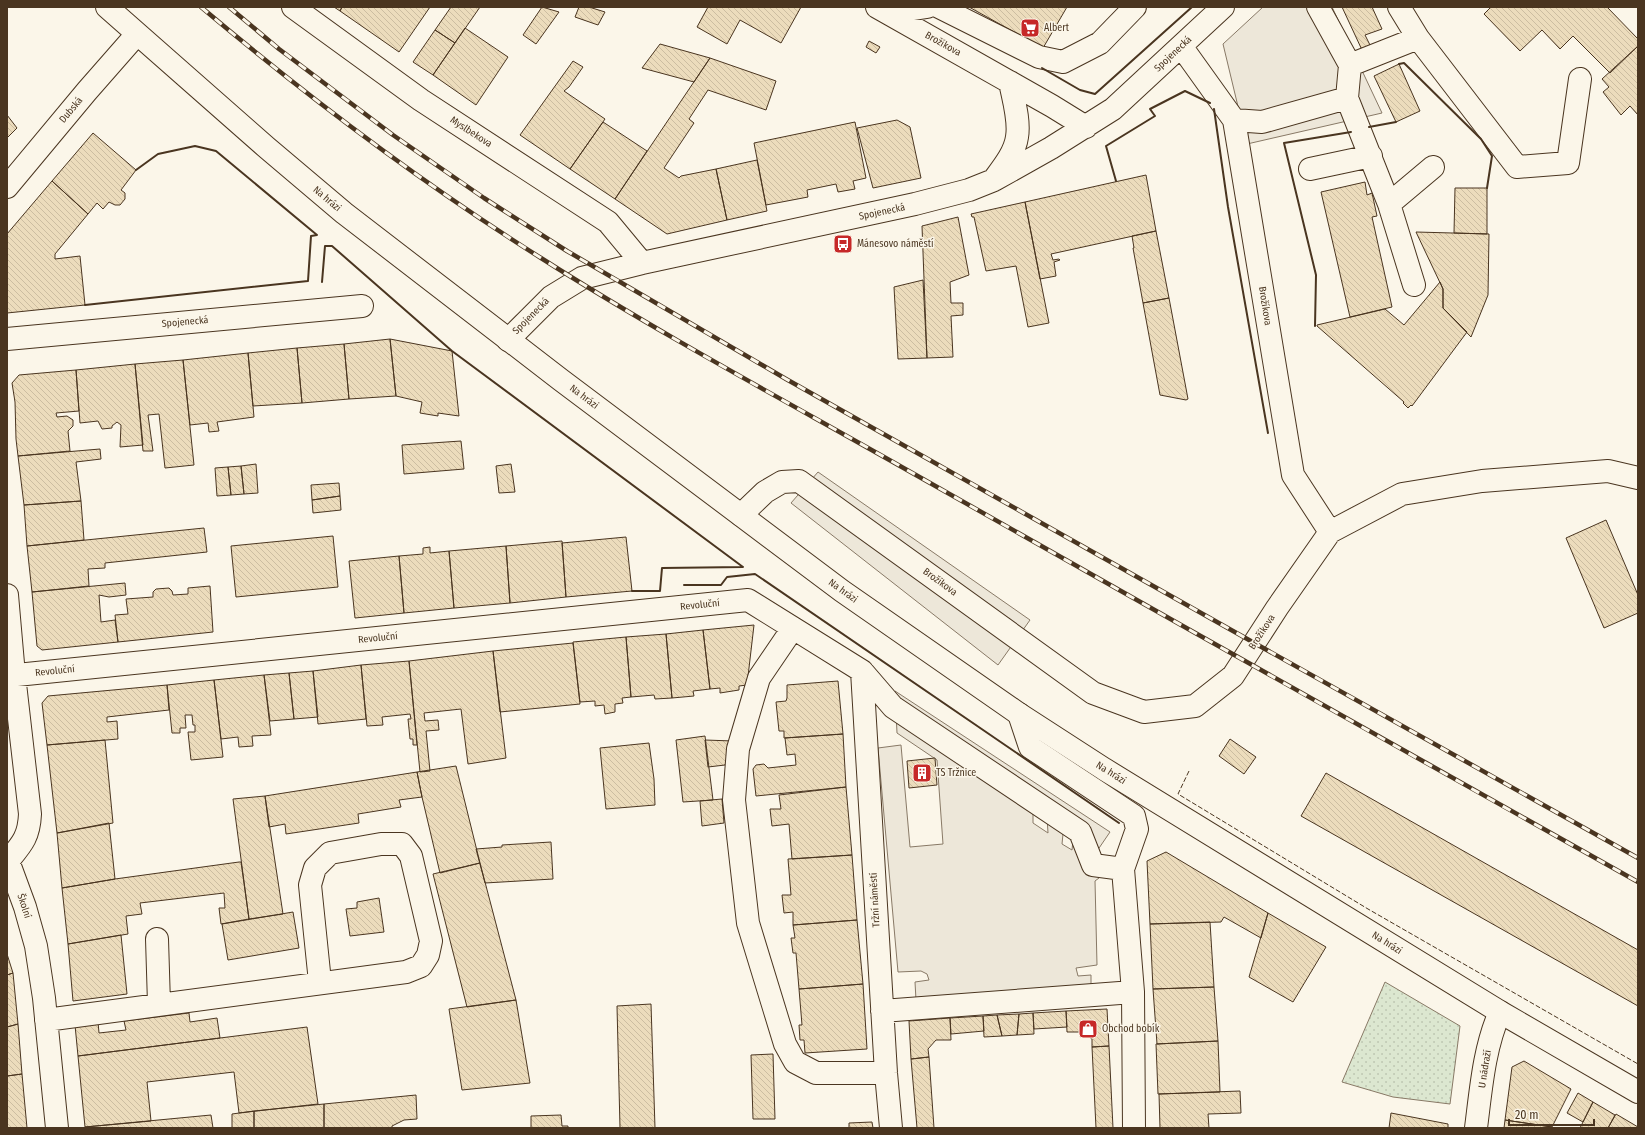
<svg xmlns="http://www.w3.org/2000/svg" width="1645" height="1135" font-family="'Fira Sans Condensed',sans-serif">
  <defs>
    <pattern id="grass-dots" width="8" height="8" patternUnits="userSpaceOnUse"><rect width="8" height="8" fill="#dce7d0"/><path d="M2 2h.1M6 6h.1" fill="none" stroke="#bec7b2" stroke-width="1.8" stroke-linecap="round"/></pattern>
    <pattern id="building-back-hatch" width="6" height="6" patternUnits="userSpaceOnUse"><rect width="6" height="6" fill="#ecdcbc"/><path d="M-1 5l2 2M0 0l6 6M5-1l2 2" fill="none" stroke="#ccbda1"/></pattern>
  </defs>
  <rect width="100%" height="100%" fill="#fbf6e9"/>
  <path fill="url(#grass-dots)" stroke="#887966" d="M1385,982L1460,1026L1450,1104L1393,1097L1342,1082Z"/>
  <path fill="#ede7d9" stroke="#887966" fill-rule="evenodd" d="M1263,7H1332L1382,113L1247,144L1223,44Z
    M818,472L1030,620L998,665L791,503Z
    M895,691L1110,832L1095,854L1099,878L1095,881L1097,965L1076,968L1078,976L1091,975V986L916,1000L915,982L929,980L927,974L921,971L898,972L878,748L901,745L910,847L943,844L937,760L897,733ZM1033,809L1047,817L1048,833L1033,823ZM1063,834L1073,840L1072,850L1062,844Z"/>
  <path fill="url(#building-back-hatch)" stroke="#4a3520" d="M334,7H342L340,11Z
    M342,7H430L399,52L340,11Z
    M451,7H480L455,43L435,30Z
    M542,7L559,12L536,44L523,35Z
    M579,7H589L605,12L598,25L575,17Z
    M708,7H801L781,43L740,20L727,44L697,27Z
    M969,7H1067L1043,48Z
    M1342,7H1372L1382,29L1365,35L1371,47L1362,50Z
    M1491,7H1607L1638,39V46L1610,73L1573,36L1560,49L1542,30L1520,51L1484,14Z
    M465,28L508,57L476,105L433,75Z
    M435,30L455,43L433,75L413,62Z
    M869,41L880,47L876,53L866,47Z
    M660,44L710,58L694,82L642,68Z
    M1638,46V115L1630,106L1621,115L1603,92L1609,87L1602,79Z
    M710,58L776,81L766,110L708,90L689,119L694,123L664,168L679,178L681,176L716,169L727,220L667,234L615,199Z
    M573,61L583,67L569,87L564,91L605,119L570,169L520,135Z
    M1399,64L1420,111L1396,122L1374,76Z
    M7,115L17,128L7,138Z
    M897,120L910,127L921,178L873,188L857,128Z
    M603,122L647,151L615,199L570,169Z
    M855,122L866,178L853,181L855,189L838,192L836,184L807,190L808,197L766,205L754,143Z
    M93,133L136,170L121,190L125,193V199L120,205H115L109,202L103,209L97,203L88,214L52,181Z
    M757,160L767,211L727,220L716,169Z
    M1146,175L1156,231L1051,254L1053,260L1059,259L1060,260L1054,262L1056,276L1040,279L1025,202Z
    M52,181L88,214L55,254V259L80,256L85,305L7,313V234Z
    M1365,182L1367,195L1372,193L1377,216L1372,217L1392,307L1350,317L1321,192Z
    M1455,188H1487V234L1454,233Z
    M1025,202L1049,323L1028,327L1016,266L986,271L974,217H972L971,214Z
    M958,217L969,275L950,282L951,303H963V315L951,316L953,357L927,358L922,226Z
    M1156,231L1169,298L1143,303L1133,248H1134L1132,236Z
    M1416,232L1489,234L1488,295L1471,337L1443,308V289Z
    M923,280L927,358L898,359L894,287Z
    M1440,282L1443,289V308L1467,332L1412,406L1411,405L1408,408L1403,403L1404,402L1317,326V325L1385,309L1404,325Z
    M1169,298L1188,399L1186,400L1160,395L1143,303Z
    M390,339L396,396L349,399L344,344Z
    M390,339L452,351L459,416L438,413V416L420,413L422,402L396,396Z
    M344,344L349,399L302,403L297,348Z
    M297,348L302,403L253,406L248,353Z
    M248,353L254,417L217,422L219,431L209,432L208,423L190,425L183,360Z
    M183,360L194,465L165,468L159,414L148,415L153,451H143L135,364Z
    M135,364L143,445L120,447L121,425L117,422L112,426V428L102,429L98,421L80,423L76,370Z
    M76,370L79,411L56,413L57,417L67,416L73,420V426L68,431L70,451L18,456L16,439L15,402L12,383L19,375Z
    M461,441L464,469L404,474L402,445Z
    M100,449L101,459L76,462L81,501L24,505L18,456Z
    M256,464L258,493L244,494L241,466Z
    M511,464L515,492L499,493L496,466Z
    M241,466L244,494L231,495L228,467Z
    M228,467L231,495L217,496L215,468Z
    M339,483L340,496L312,500L311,485Z
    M340,496L341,510L313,513L312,500Z
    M81,501L84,540L27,546L24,505Z
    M1606,520L1638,595V613L1604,628L1566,538Z
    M204,528L207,552L105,563V568L88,569L89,586L32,592L27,546Z
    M333,536L338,587L236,597L231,546Z
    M626,537L632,591L566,597L562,543Z
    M562,541L566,597L510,603L506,546Z
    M506,546L510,603L454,608L449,551Z
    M430,547V553L449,551L454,608L404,613L399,556L423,554V548Z
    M399,556L404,613L355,618L349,561Z
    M125,583L126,595L109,597L99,595L101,622L115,620L118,642L42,650L37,646L32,592Z
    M210,586L213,632L118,642L115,615L128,614L126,599L153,597V592L156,589L169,588L172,591L173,595L188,594V588Z
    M754,625L747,685L739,686V690L720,693V688L710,689L703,630Z
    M703,630L710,689L693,691L694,696L672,698L666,634Z
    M666,634L672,698L655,699L654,695L631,697L626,637Z
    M626,637L631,697L622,698L623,703L615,704V712L605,714L604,705L595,706V701L580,702L573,642Z
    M573,643L580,704L500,712L493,651Z
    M493,651L506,758L468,764L461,709L424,713L425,721L438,720L439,730L426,731L430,771L420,772L409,661Z
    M409,661L417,745H413V739H410L408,719H411L410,714L382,717L383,725L367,726L361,665Z
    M361,665L366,719L318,724L313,671Z
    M313,671L318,717L294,719L289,673Z
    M289,673L294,719L270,721L264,675Z
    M264,675L271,735L252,736L253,746L239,747L238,737L221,739L214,680Z
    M214,680L223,757L191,760L188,732H195V725H193L192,715H185L186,728H180V733H172L167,685Z
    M838,681L843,734L784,738V731H779L776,702L786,701L787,698V685Z
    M167,685L169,710L107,717V722L117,721L118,739L47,745L42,703L48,696Z
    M843,734L846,787L756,796L753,769L756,765L764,764L768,768L796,765L795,754L787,755L785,738Z
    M705,736L713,800L683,802L676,740Z
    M1230,739L1256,757L1244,774L1219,756Z
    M105,740L113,823L57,833L47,745Z
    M705,740L733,741L725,765L708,767Z
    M649,743L654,779L655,805L606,809L600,748Z
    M935,758L937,785L909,788L907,761Z
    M456,766L480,863L440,873L422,797L417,772Z
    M417,772L422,797L399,800L401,807L358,814L359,823L286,834L285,824L269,827L265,796Z
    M1326,773L1638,950V1006L1301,816Z
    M846,787L852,855L792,859L789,824L772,826L770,809H781L779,795Z
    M265,796L283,914L249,919L233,799Z
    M722,799L724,823L702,826L700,801Z
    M109,823L115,879L62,888L57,833Z
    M551,842L553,879L485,883L476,849L502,847V845Z
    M1166,852L1268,913L1261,938L1224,917L1221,922L1150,924L1147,861Z
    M852,855L857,920L793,925V912L784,913L782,895H791L788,859Z
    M239,862H241L249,919L221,924L219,908H225L224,893L140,903L142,914L126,916L128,934L68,944L62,888L115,879Z
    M480,863L516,1000L467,1007L433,874Z
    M379,898L384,932L350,936L346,909L357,908V902Z
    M293,912L299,948L228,960L222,924Z
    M1268,913L1326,947L1293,1002L1249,977Z
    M857,920L863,984L799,989L796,953H793L791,938H795L793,925Z
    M1210,922L1214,987L1153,989L1150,924Z
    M121,935L127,994L73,1001L68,944Z
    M7,954L13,973L7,975Z
    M13,973L18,1024L7,1027V975Z
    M863,984L867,1049L805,1053L804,1040H800L799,1025H802L799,989Z
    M1214,987L1218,1041L1157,1044L1153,989Z
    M516,1000L530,1083L462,1090L449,1009Z
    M651,1004L655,1128H620L617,1006Z
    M1107,1009L1109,1046L1092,1047V1039L1082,1032H1067L1066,1011Z
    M1066,1011L1067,1027L1034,1029L1033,1013Z
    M189,1013L190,1022L217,1018L220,1038L78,1056L75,1025L98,1022L99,1033L126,1030L124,1021Z
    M1033,1013L1034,1034L1017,1035L1019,1014Z
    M1019,1014L1017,1035L1002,1036L997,1015Z
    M997,1015L1002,1036L984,1037L983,1016Z
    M983,1016L984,1031L951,1034L950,1018Z
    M950,1018L951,1040H936L928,1049L929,1057L911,1059L909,1021Z
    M18,1024L22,1074L7,1076V1027Z
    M307,1027L318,1104L239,1113L234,1072L147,1082L151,1121L85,1127L78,1056Z
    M1218,1041L1220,1092L1158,1094L1156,1044Z
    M1109,1046L1113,1128H1096L1092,1047Z
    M773,1054L775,1119H753L751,1055Z
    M929,1057L934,1128H917L911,1059Z
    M1524,1061L1571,1089L1552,1127L1505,1120L1512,1067Z
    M22,1074L27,1128H7V1076Z
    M1240,1091L1241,1113L1208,1114L1209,1128H1160L1159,1094Z
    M1578,1093L1593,1102L1583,1122L1567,1113Z
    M416,1095L417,1119L404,1120L392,1126V1128H324V1104Z
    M1593,1102L1615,1115L1608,1128H1580Z
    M324,1104V1128H254V1111Z
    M254,1111V1128H232V1114Z
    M1391,1113L1448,1124V1128H1389Z
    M1616,1114L1638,1127V1128H1608Z
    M211,1115L213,1128H85V1127Z
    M561,1115L562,1126H568V1128H531V1116Z
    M1505,1120L1552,1127V1128H1504Z
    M872,1122L873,1128H849V1123Z"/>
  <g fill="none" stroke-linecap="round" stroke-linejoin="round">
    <g stroke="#4a3520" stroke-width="24">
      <path id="minor" d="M293,7L421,100L608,222L642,263
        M877,7L1052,106L1086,127
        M939,7L1039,57L1063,62L1100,43L1135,7
        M1399,7L1418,38
        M888,13L927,7
        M1181,46L1234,120L1293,475L1330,532
        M1350,65L1418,38L1517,167L1568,163L1580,79
        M1347,98L1389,204L1414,285
        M1234,120L1262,122L1347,98L1350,65L1318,7
        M1310,169L1371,156
        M995,178C1004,166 1015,152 1017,137C1020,120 1013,98 1010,82
        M1389,204L1433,167
        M7,339L362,306
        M508,340L551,297L582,278L642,263L915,204L969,190L994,180L1051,148L1113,109L1223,7
        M741,515L765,492L782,482L799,481L1093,693L1144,712L1195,706L1233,676L1277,608L1330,532L1402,494L1482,481L1608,471L1638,478
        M7,595L14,675L30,814C29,837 22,844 8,861
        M793,628L759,678L738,749L734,800L748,923L785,1044L795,1062L816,1073H886
        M862,671L886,1073L891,1128
        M7,676L748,600L862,671L893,707L1080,832L1093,865L1123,869L1133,992L1134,1128
        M1019,714L1030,747L1134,816L1137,829L1123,869
        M7,858L25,907L36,946L44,998L57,1128
        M157,939L159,1004
        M882,1011L1133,992
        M46,1020L406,972L421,966L428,955L431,941L411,856L402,844H381L330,853L315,868L310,885L320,982
        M1476,1128C1481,1089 1484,1048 1500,1012"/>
    </g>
    <g stroke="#4a3520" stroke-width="24">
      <path id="major" d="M107,7L266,147L344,213L561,380L842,591L1019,714L1104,769L1500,1012L1638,1092
        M7,187L87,91L137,34"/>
    </g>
    <use href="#minor" stroke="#fbf6e9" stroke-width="22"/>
    <use href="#major" stroke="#fbf6e9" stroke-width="22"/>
    <g stroke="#4a3520" stroke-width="4.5">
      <path id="rail" d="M201,7C309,98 422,183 541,258C665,337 795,406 923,479C1161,614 1399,748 1638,882
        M229,7L279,49L393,135L484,198L567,251L786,379L1233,631L1638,858"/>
    </g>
    <use href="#rail" stroke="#fbf6e9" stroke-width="3" stroke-dasharray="9" stroke-linecap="butt"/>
    <path stroke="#4a3520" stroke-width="1" stroke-dasharray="5 2" stroke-linecap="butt" d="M1189,771L1178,794L1368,909L1638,1064"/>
    <path stroke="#4a3520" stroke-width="2" d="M1399,64L1404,63L1481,139L1492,156L1487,188
      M1042,68L1080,90L1095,94L1192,7
      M1214,109L1228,207L1268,433
      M1369,127L1396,122
      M1116,181L1106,146L1155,116L1150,109L1185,91L1210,103
      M322,282L325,246H332L452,351L743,567L662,568L660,591H632
      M85,305L308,281L311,236L317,235L216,151L195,146L158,154L136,170
      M1315,326L1316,275L1284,143L1351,132
      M684,585H721L727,577L755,574L1119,823"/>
  </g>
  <defs>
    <g id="supermarket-square" transform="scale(1)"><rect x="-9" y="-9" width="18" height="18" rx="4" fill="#c62828" stroke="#fbf6e9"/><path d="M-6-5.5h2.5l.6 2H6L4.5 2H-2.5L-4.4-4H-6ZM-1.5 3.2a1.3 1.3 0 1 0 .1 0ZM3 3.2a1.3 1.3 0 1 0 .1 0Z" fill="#fff"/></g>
    <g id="bus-square" transform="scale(1)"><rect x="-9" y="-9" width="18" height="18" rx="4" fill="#c62828" stroke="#fbf6e9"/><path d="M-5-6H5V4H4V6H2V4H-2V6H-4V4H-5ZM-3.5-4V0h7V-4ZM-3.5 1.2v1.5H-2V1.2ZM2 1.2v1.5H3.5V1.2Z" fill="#fff"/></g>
    <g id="building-square" transform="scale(1)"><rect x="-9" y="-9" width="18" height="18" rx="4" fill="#c62828" stroke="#fbf6e9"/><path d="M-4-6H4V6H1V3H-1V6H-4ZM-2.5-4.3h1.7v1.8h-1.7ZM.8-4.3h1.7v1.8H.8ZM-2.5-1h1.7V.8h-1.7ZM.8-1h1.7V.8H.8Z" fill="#fff"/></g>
    <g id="shop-square" transform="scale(1)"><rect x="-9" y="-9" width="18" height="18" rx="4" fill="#c62828" stroke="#fbf6e9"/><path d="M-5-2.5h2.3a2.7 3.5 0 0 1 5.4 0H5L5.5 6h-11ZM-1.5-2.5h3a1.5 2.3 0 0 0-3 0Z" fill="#fff"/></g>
  </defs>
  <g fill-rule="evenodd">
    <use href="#supermarket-square" x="1030" y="28"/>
    <use href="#bus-square" x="843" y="244"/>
    <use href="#building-square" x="922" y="773"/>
    <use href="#shop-square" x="1088" y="1029"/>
  </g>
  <g text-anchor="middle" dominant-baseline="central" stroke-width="3" stroke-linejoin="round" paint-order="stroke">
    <g font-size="10" fill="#4a3520" stroke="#fbf6e9" text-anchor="start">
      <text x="1044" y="28">Albert</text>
      <text x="857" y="244">Mánesovo náměstí</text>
      <text x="936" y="773">TS Tržnice</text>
      <text x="1102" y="1029">Obchod bobík</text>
    </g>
    <g font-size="10" fill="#4a3520" stroke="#fbf6e9">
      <text transform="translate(943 44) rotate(29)">Brožíkova</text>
      <text transform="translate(1173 54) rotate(-43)">Spojenecká</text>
      <text transform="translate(71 110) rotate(-50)">Dubská</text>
      <text transform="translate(471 132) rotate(33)">Myslbekova</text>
      <text transform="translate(327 199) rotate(40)">Na hrázi</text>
      <text transform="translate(882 212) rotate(-12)">Spojenecká</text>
      <text transform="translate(1265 306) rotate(81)">Brožíkova</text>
      <text transform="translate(531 316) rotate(-45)">Spojenecká</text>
      <text transform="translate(185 322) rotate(-5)">Spojenecká</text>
      <text transform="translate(584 397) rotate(37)">Na hrázi</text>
      <text transform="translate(940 582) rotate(36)">Brožíkova</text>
      <text transform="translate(843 591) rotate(36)">Na hrázi</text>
      <text transform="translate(700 605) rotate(-6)">Revoluční</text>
      <text transform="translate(1262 632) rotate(-57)">Brožíkova</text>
      <text transform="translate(378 638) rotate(-6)">Revoluční</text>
      <text transform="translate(55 671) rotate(-6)">Revoluční</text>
      <text transform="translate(1111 773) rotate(32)">Na hrázi</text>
      <text transform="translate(875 900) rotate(-93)">Tržní náměstí</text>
      <text transform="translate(24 906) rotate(72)">Školní</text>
      <text transform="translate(1387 943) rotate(32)">Na hrázi</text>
      <text transform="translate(1485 1069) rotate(-81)">U nádraží</text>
    </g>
  </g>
  <rect width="1645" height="1135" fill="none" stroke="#4a3520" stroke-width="16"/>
  <path d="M1509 1119v6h85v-6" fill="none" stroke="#4a3520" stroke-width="2"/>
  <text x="1515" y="1119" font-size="12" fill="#4a3520" stroke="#fbf6e9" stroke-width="3" paint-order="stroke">20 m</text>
</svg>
